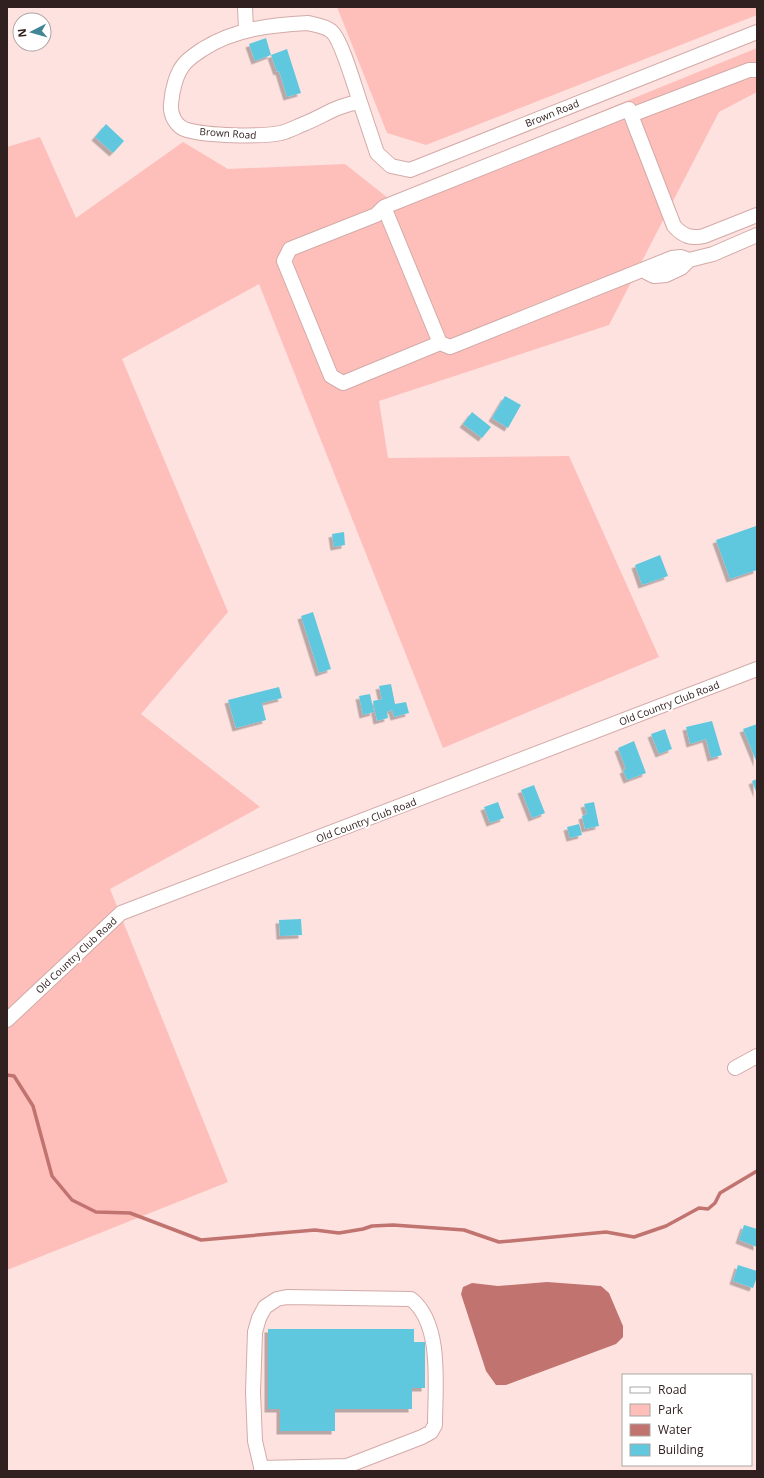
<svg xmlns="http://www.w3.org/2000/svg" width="764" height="1478" font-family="'Open Sans',sans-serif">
  <defs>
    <filter id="shadow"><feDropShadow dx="-3.5" dy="3.5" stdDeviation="0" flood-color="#0004"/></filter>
  </defs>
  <rect width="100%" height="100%" fill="#fde2e0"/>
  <path fill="#febfbb" d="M337,7H757V15L426,145L387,133Z
    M757,48V92L719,112L609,325L379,401L388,458L569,456L659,657L443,748L259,284L122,359L228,612L141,714L260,807L110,889L228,1182L7,1270V147L40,137L76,218L183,142L228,169L345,164L388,198Z"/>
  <path fill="#c1736f" d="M547,1282L601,1286L609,1293L623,1326V1337L616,1344L506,1385H496L486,1371L461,1294L463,1287L472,1283L498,1286Z"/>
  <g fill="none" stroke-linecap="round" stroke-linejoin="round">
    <path stroke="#c1736f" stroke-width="3.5" d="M7,1075L14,1076L33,1106L52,1176L72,1200L96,1212L130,1213L201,1240L315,1230L339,1233L363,1229L372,1226L393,1225L464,1230L499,1242L606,1232L634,1237L666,1226L699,1208L708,1209L715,1203L720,1193L757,1171"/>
  </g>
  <path fill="#61c8de" filter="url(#shadow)" d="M266,38L271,55L255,61L249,44Z
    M287,49L301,93L287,97L279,71L277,72L271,55Z
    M106,124L124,141L113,153L95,137Z
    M505,396L521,405L508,428L492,418Z
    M472,412L491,427L482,438L463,424Z
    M756,526L757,570L730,579L716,540Z
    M344,532L345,545L334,547L332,534Z
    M660,555L668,576L642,585L635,565Z
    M313,612L331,669L319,673L301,616Z
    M391,684L395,704L406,702L409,713L394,717L392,710L387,712L388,718L377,721L373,701L382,699L379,686Z
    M279,687L282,698L262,703L266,720L236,728L228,700Z
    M370,694L374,712L363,715L359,696Z
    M712,721L722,755L711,758L706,739L690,744L686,727Z
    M757,724V763L743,729Z
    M665,729L672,749L659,754L651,734Z
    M634,741L646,773L627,780L623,770L626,769L618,748Z
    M757,779V794L752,781Z
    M534,785L545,813L532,818L521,790Z
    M498,802L504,818L490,823L484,807Z
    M594,802L599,826L585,829L582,816L587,814L584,804Z
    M579,824L582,835L570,838L567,827Z
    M301,919L302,935L280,936L279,920Z
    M744,1225L757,1229V1247L739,1240Z
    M738,1265L757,1271V1277L753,1288L733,1281Z
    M268,1329H414V1342H425V1388H412V1409H335V1431H280V1409H268Z"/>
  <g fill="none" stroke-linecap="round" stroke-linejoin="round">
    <g stroke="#d3aaa7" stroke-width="16">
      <path id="minor" d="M245,7L246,30
        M308,23C315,25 325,26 331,31C341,38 355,88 360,102C338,105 325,115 306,123C298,126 289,131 281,133C259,137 208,136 187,130C176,127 170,115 171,104C172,91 176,72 186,62C191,57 197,53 203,49C235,29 270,25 308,23Z
        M757,70H749L631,115L674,226C683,236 691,239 704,236L757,215
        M360,102L377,153L391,166L410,170L757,32
        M629,109L384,207L440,343L450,347L672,258L681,257L689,260
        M384,207L376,215L290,249L284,261L331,376L343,383L440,343
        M642,270L654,276L666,275L681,268L689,260L713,254L757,235
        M7,1020L121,913L757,669
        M735,1068L757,1056
        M261,1468L347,1466L422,1437L431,1432L435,1425C435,1388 443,1324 411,1299L287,1297L277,1299L265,1307L259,1318L255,1332L253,1392L255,1441L262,1471"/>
    </g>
    <use href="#minor" stroke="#fff" stroke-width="14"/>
  </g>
  <g text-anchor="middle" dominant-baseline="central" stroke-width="4" stroke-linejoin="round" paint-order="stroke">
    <g font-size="10" fill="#30201f" stroke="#fff">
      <text transform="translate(552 113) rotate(-22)">Brown Road</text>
      <text transform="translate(228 133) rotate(4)">Brown Road</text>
      <text transform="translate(669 703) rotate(-21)">Old Country Club Road</text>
      <text transform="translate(366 820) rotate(-21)">Old Country Club Road</text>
      <text transform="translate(76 955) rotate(-43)">Old Country Club Road</text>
    </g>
  </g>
  <rect width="764" height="1478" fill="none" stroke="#30201f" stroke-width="16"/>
  <rect x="622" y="1374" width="130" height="92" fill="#ffffff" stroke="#aca6a5"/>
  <rect x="630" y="1387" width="20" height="6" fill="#ffffff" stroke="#aca6a5"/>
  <text x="658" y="1394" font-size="12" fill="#30201f">Road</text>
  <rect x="630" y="1404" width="20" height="12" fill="#febfbb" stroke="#aca6a5"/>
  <text x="658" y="1414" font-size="12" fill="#30201f">Park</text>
  <rect x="630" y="1424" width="20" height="12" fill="#c1736f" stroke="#aca6a5"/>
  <text x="658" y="1434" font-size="12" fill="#30201f">Water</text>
  <rect x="630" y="1444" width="20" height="12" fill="#61c8de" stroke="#aca6a5"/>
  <text x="658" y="1454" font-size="12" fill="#30201f">Building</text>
  <g transform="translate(32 32) rotate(264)"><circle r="19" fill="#ffffff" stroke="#aca6a5"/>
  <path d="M0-3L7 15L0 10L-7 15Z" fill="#428695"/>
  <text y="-6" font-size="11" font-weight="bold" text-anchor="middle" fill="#30201f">N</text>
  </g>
</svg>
